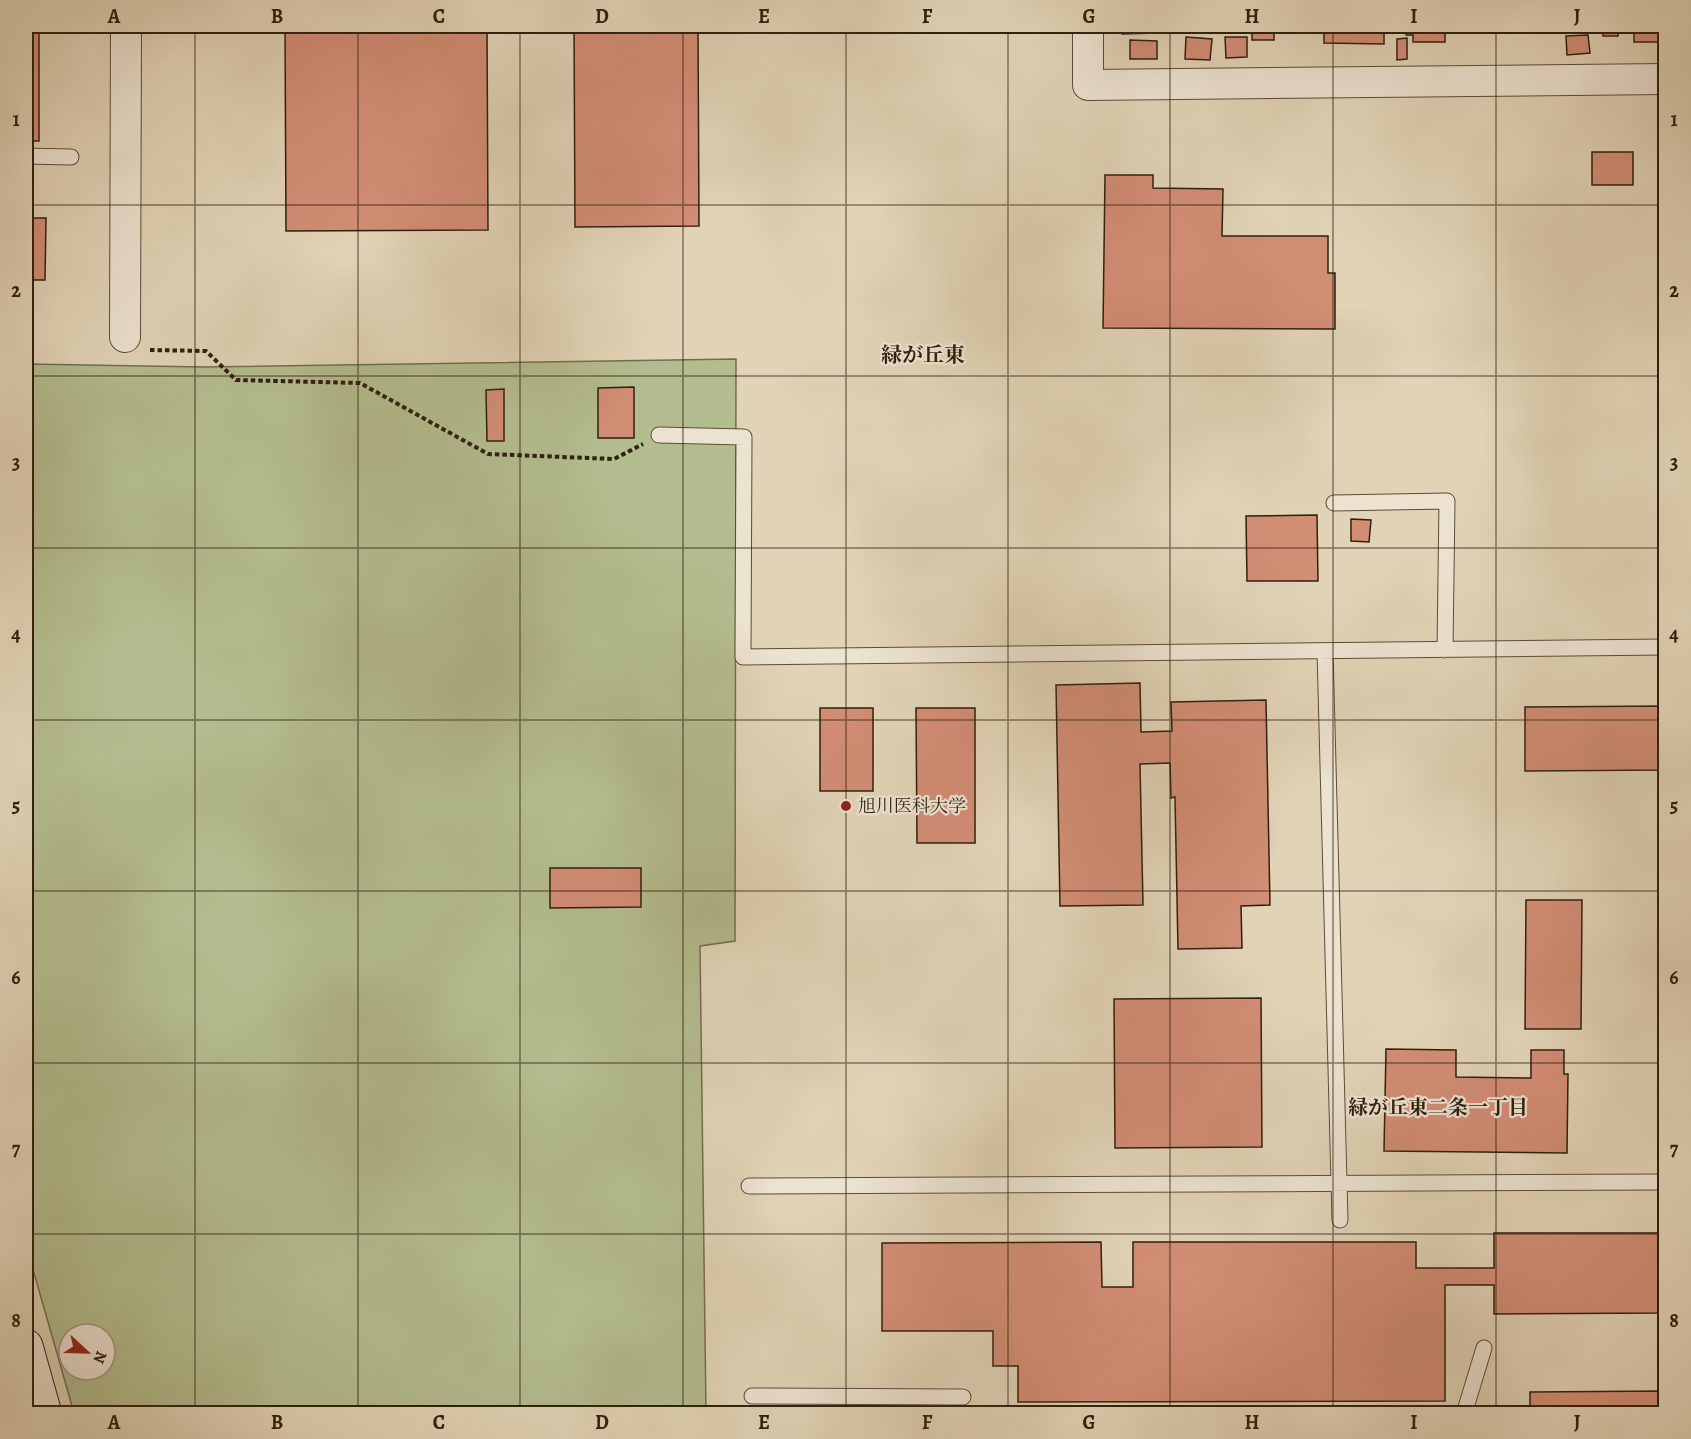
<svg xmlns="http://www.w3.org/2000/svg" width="1691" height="1439" font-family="Alegreya,'Noto Serif JP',serif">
  <rect width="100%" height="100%" fill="#e1d3b6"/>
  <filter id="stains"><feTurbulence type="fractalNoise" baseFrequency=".00333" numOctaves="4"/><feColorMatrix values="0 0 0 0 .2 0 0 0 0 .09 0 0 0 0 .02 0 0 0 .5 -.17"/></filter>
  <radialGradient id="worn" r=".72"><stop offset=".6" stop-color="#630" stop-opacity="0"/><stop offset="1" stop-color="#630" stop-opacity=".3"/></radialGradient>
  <path fill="#b3bc8e" stroke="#716e4e" stroke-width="1.5" fill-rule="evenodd" d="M736,359L735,941L700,946L706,1413H74L26,1245V364L204,367ZM69,1334H105V1370H69Z"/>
  <path fill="#d28d75" stroke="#2f1f0e" stroke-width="1.5" d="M26,26H39V141H26Z
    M285,26H487L488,230L286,231Z
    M574,26H698L699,226L575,227Z
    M1122,26H1157V33L1122,34Z
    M1188,26H1212V32H1188Z
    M1235,26H1274V40H1252V32H1235Z
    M1324,26H1384V44L1324,43Z
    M1406,26H1445V42H1413V35H1406Z
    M1603,26H1618V36H1603Z
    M1634,26H1666V42H1634Z
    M1588,35L1590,53L1567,55L1566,36Z
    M1186,37L1212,39L1210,60L1185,59Z
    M1225,37H1247V57L1226,58Z
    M1407,38V59L1397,60V39Z
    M1130,40L1157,41V59H1130Z
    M1592,152H1633V185H1592Z
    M1105,175H1153V188L1223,189L1222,236H1328V273H1335V329L1103,328Z
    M26,218H46L45,280H26Z
    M634,387V438H598V388Z
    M504,389V441H487L486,390Z
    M1317,515L1318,581H1247L1246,516Z
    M1351,519L1371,520L1369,542L1351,541Z
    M1140,683L1141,732L1172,731L1171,702L1266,700L1270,905L1241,906L1242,948L1178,949L1175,797L1171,798L1170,763L1140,764L1143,905L1060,906L1056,685Z
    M1666,706V770L1525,771V707Z
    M820,708H873V791H820Z
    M916,708H975V843H917Z
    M550,868H641V907L550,908Z
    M1526,900H1582L1581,1029H1525Z
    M1261,998L1262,1147L1115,1148L1114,999Z
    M1386,1049L1456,1050V1077L1531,1078V1050H1564V1074H1568L1567,1153L1384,1151Z
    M1494,1233H1666V1313L1494,1314V1285H1445V1401L1018,1402V1366H993V1331H882V1243L1101,1242L1102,1287H1133V1242H1416V1268H1494Z
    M1666,1391V1414H1530V1392Z
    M797,1408H879V1414H797Z"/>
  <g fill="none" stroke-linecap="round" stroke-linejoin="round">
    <g stroke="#5c4c38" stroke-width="17">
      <path id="lane" d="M26,156L71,157
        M659,435L744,437L743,657L1666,647
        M1334,503L1447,501L1445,650
        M1325,651L1340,1220
        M749,1186L1666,1182
        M752,1396L963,1397
        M1464,1414L1484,1348"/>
    </g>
    <g stroke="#5c4c38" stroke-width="32">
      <path id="street" d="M1088,26V85L1666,79
        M125,337L126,26"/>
    </g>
    <g stroke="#2f1f0e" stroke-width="35">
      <path id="secondary" d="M26,1346L45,1414"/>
    </g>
    <path stroke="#2f1f0e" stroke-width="4" stroke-dasharray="4.5 3" stroke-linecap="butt" d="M150,350L206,351L236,380L360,383L488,454L614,459L643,444
      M1087,1406V1414"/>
    <use href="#lane" stroke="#ece2d0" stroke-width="15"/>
    <use href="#street" stroke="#ece2d0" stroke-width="30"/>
    <use href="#secondary" stroke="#ece2d0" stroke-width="33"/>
  </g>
  <path fill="none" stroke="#2f1f0e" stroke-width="1.5" stroke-opacity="0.55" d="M195,26V1414M358,26V1414M520,26V1414M683,26V1414M846,26V1414M1008,26V1414M1170,26V1414M1333,26V1414M1496,26V1414M26,205H1666M26,376H1666M26,548H1666M26,720H1666M26,891H1666M26,1063H1666M26,1234H1666"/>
  <circle fill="#8f2418" stroke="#ece2d0" stroke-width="2" cx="846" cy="806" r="6"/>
  <g text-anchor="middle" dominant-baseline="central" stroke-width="4.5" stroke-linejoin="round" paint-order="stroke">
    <g font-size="18" fill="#2f1f0e" stroke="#ece2d0" text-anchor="start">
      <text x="858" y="806">旭川医科大学</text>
    </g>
    <g font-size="20" font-weight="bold" fill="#2f1f0e" stroke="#ece2d0">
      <text x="1438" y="1107">緑が丘東二条一丁目</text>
    </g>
    <g font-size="21" font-weight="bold" fill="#2f1f0e" stroke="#ece2d0">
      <text x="923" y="355">緑が丘東</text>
    </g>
  </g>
  <rect width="1691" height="1439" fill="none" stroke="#e1d3b6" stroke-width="66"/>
  <g transform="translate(87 1352) rotate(112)"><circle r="28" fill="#ece2d0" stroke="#a09482" stroke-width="1.5"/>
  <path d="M0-4.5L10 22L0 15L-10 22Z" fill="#8f2418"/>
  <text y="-9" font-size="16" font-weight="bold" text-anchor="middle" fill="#2f1f0e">N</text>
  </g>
  <rect x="33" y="33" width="1625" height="1373" fill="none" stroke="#2f1f0e" stroke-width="2"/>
  <g font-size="20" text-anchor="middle" font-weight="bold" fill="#2f1f0e">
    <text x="114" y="23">A</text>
    <text x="277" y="23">B</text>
    <text x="439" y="23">C</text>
    <text x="602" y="23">D</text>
    <text x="764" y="23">E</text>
    <text x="927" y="23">F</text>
    <text x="1089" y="23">G</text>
    <text x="1252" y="23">H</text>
    <text x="1414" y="23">I</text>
    <text x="1577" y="23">J</text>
    <text x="16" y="126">1</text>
    <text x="1674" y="126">1</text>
    <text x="16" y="297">2</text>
    <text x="1674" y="297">2</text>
    <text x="16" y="469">3</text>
    <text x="1674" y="469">3</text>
    <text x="16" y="641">4</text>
    <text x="1674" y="641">4</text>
    <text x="16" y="812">5</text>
    <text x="1674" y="812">5</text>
    <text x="16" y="984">6</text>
    <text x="1674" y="984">6</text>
    <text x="16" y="1155">7</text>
    <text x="1674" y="1155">7</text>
    <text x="16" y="1327">8</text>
    <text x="1674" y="1327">8</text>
    <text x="114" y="1429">A</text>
    <text x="277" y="1429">B</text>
    <text x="439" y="1429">C</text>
    <text x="602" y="1429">D</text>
    <text x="764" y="1429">E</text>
    <text x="927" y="1429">F</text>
    <text x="1089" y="1429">G</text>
    <text x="1252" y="1429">H</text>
    <text x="1414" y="1429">I</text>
    <text x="1577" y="1429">J</text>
  </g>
  <rect width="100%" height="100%" filter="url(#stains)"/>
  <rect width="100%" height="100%" fill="url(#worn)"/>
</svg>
